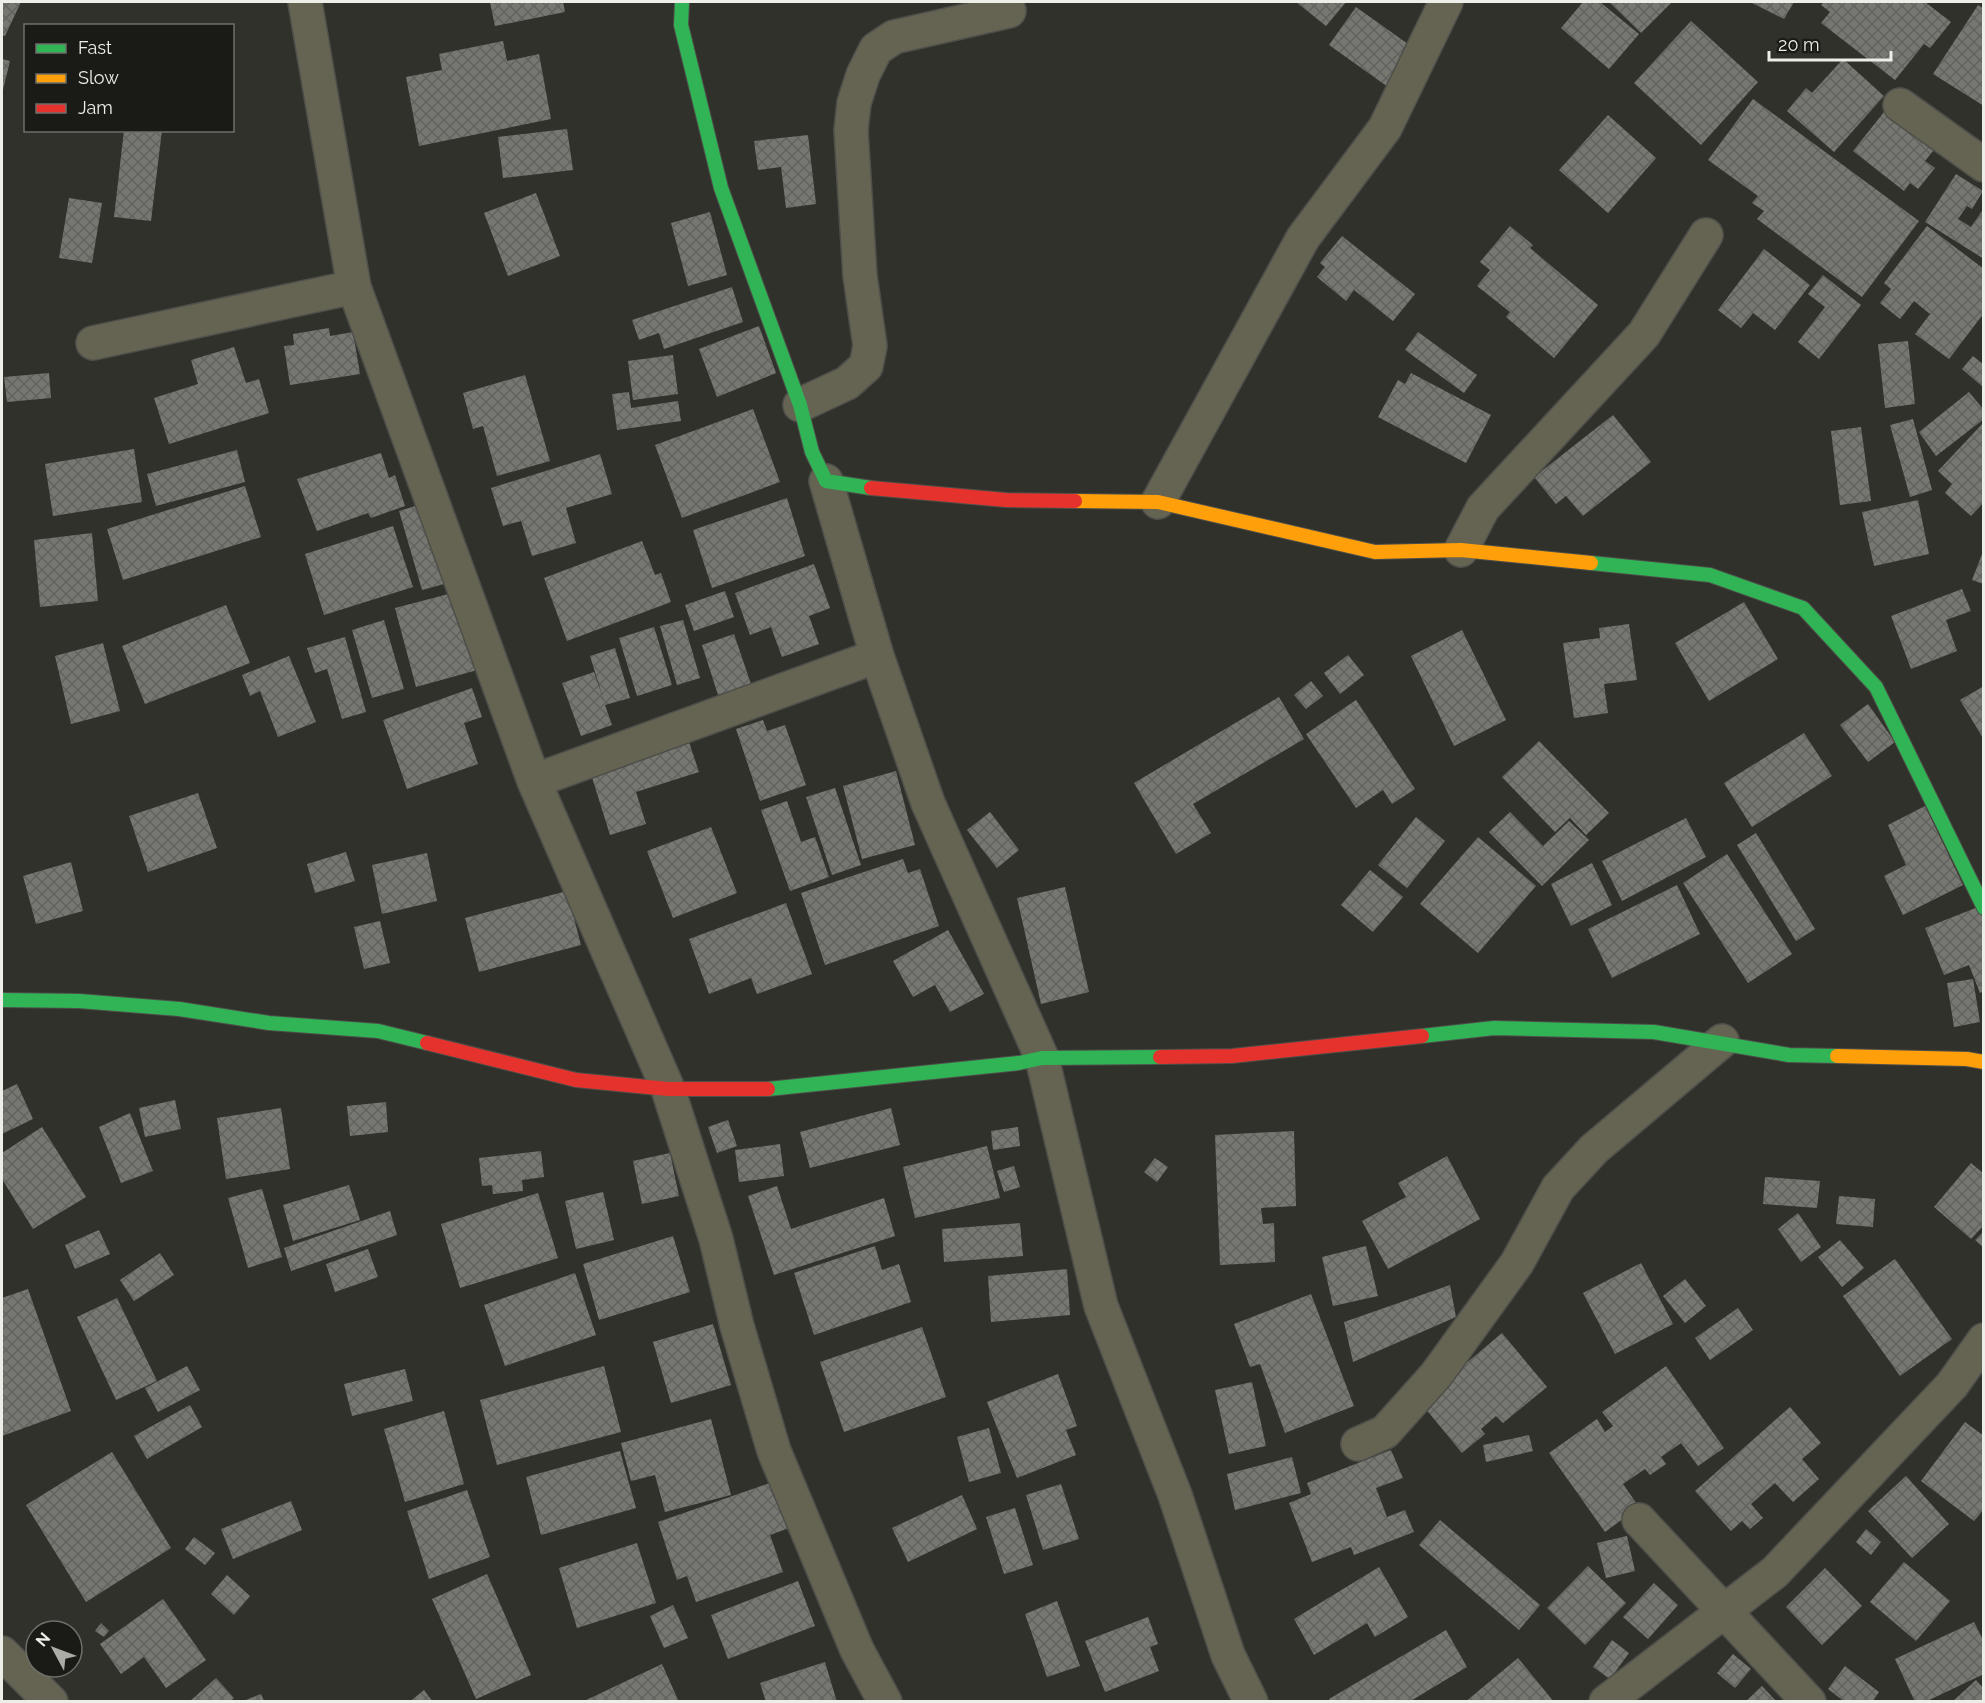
<svg xmlns="http://www.w3.org/2000/svg" width="1985" height="1703" font-family="Raleway,sans-serif">
  <defs>
    <pattern id="building-cross-hatch" width="8" height="8" patternUnits="userSpaceOnUse" patternTransform="scale(1.5)"><rect width="8" height="8" fill="#777772"/><path d="M0 0l8 8M0 8l8-8" fill="none" stroke="#61615e"/></pattern>
  </defs>
  <rect width="100%" height="100%" fill="#31312b"/>
  <path fill="url(#building-cross-hatch)" d="M2,2H21L5,36L2,35Z
    M490,2H563L565,12L495,26Z
    M1296,2H1346L1326,26Z
    M1583,2H1600L1639,34L1609,69L1561,28Z
    M1609,2H1672L1641,33Z
    M1750,2H1794L1784,19Z
    M1824,2H1925L1951,22L1930,48L1924,44L1895,80L1821,23L1830,12L1821,5Z
    M1978,5L1984,9V106L1933,74Z
    M1356,7L1415,49L1388,87L1329,45Z
    M1691,21L1758,82L1701,145L1634,83Z
    M503,41L507,61L539,54L551,119L419,146L406,77L442,70L439,54Z
    M2,59L10,61L2,94Z
    M1843,59L1884,96L1834,152L1787,111L1806,88L1812,93Z
    M1753,99L1919,221L1862,297L1757,219L1764,211L1752,203L1758,196L1708,160Z
    M1888,107L1937,146L1925,161L1935,168L1918,189L1910,183L1904,191L1853,151Z
    M1608,115L1656,158L1608,213L1559,170Z
    M567,129L573,170L503,178L498,137Z
    M124,130H162L151,221L114,217Z
    M808,135L816,204L786,208L781,167L758,170L754,141Z
    M1956,174L1983,191L1972,209L1967,206L1958,219L1971,227L1984,208V259L1925,222Z
    M536,193L560,256L508,276L484,213Z
    M69,198L102,203L92,263L59,258Z
    M710,212L727,275L688,286L671,223Z
    M1510,226L1533,245L1530,248L1598,305L1554,358L1506,317L1510,312L1477,286L1490,270L1480,262Z
    M1927,226L1984,269V313L1949,359L1915,334L1930,314L1914,301L1900,319L1880,303L1891,289L1884,283Z
    M1342,236L1415,294L1393,321L1354,290L1346,301L1317,277L1325,267L1320,263Z
    M1764,249L1810,285L1775,330L1753,313L1741,328L1718,310Z
    M1823,275L1861,305L1819,359L1798,342L1825,307L1808,294Z
    M732,287L743,322L664,349L659,333L639,340L632,320Z
    M759,326L776,373L717,397L699,349Z
    M329,328L330,336L353,332L360,374L290,385L284,346L294,345L293,334Z
    M1418,332L1477,375L1464,393L1405,350Z
    M1908,341L1915,404L1885,408L1878,344Z
    M234,347L246,383L259,379L269,413L169,444L154,398L198,384L191,360Z
    M673,355L678,394L633,400L628,361Z
    M1973,356L1984,365V388L1962,369Z
    M49,373L51,398L7,402L4,377Z
    M1411,373L1491,415L1466,463L1378,417L1398,380L1405,384Z
    M525,375L550,461L497,476L483,426L473,429L463,393Z
    M629,392L631,408L678,401L681,421L617,430L612,394Z
    M1969,392L1984,410V419L1936,456L1919,432Z
    M753,409L780,482L682,518L655,445Z
    M1613,415L1651,462L1583,516L1566,496L1556,504L1534,477Z
    M1913,419L1932,490L1910,497L1890,425Z
    M1984,422V502L1971,516L1945,493L1952,484L1938,471Z
    M1861,427L1871,501L1840,505L1831,431Z
    M134,449L142,502L53,516L45,464Z
    M237,450L245,482L156,506L147,474Z
    M381,453L389,478L395,475L405,506L371,518L368,513L317,531L297,479Z
    M600,454L612,494L566,508L576,543L532,556L521,521L503,526L491,488Z
    M245,486L261,537L123,580L107,529Z
    M787,498L805,556L712,588L693,530Z
    M1918,500L1929,554L1874,566L1862,512Z
    M425,503L448,583L422,590L399,511Z
    M393,526L413,587L324,615L305,554Z
    M92,533L98,601L40,607L34,540Z
    M642,541L655,575L661,573L671,602L567,641L544,578Z
    M1984,549V584L1972,580Z
    M814,564L830,608L809,616L819,644L782,657L771,627L750,635L735,593Z
    M1962,589L1971,611L1946,620L1957,651L1911,669L1891,616Z
    M460,591L481,669L416,687L395,608Z
    M725,591L734,617L694,631L685,605Z
    M1744,602L1778,659L1709,701L1675,643Z
    M226,605L250,663L145,704L122,646Z
    M384,620L404,689L372,698L352,630Z
    M683,620L700,678L677,685L660,626Z
    M1629,624L1637,680L1604,684L1608,713L1574,718L1563,643L1600,638L1599,628Z
    M654,627L672,685L637,696L619,638Z
    M1462,630L1506,720L1454,746L1411,656Z
    M734,634L751,684L718,695L702,645Z
    M345,637L366,712L342,719L327,669L315,673L307,648Z
    M103,643L120,711L71,724L55,656Z
    M615,648L630,698L605,705L612,725L581,736L562,683L594,672L604,701L590,656Z
    M1348,655L1364,675L1340,694L1324,673Z
    M289,656L316,722L278,737L260,691L250,696L242,675Z
    M1311,681L1323,696L1306,709L1294,695Z
    M1984,686V740L1960,700Z
    M472,688L482,717L464,723L478,764L407,789L383,720Z
    M1279,697L1304,739L1193,804L1211,833L1176,854L1134,783Z
    M1356,700L1415,789L1392,804L1383,790L1356,808L1306,734Z
    M1868,704L1895,742L1868,762L1840,725Z
    M763,720L767,731L785,725L806,785L760,801L736,729Z
    M1804,733L1832,776L1752,827L1724,783Z
    M688,739L699,772L636,792L646,824L610,835L590,771Z
    M1539,741L1609,813L1586,835L1570,818L1555,832L1502,777Z
    M896,771L915,845L862,859L843,786Z
    M835,788L861,865L832,875L806,797Z
    M198,793L217,848L148,872L129,816Z
    M787,801L801,842L815,837L829,877L790,891L761,810Z
    M1925,806L1963,885L1903,915L1884,876L1906,865L1888,825Z
    M990,812L1019,850L997,868L967,830Z
    M1510,812L1543,846L1569,821L1589,840L1542,886L1489,832Z
    M1416,817L1445,841L1407,888L1378,865Z
    M1686,818L1706,857L1622,901L1602,861Z
    M711,827L737,893L673,918L647,851Z
    M1756,833L1815,929L1796,941L1737,845Z
    M1478,837L1536,886L1478,953L1420,904Z
    M346,852L355,881L315,893L307,864Z
    M427,853L437,901L382,914L372,865Z
    M1727,854L1792,954L1748,983L1683,883Z
    M903,859L908,873L920,869L939,926L825,965L801,893Z
    M71,862L83,911L36,924L23,876Z
    M1592,863L1612,905L1571,926L1551,884Z
    M1370,870L1403,897L1373,932L1341,905Z
    M1677,885L1700,934L1612,978L1588,929Z
    M1065,887L1089,992L1041,1004L1017,898Z
    M567,891L581,945L479,972L465,918Z
    M786,903L812,974L757,994L751,978L709,994L689,939Z
    M1978,907L1984,921V991L1980,993L1969,965L1944,975L1925,928Z
    M380,921L390,963L364,969L354,927Z
    M948,930L984,994L950,1012L935,985L913,997L893,961Z
    M1973,979L1980,1022L1954,1027L1947,983Z
    M17,1084L33,1119L2,1134V1091Z
    M175,1100L181,1129L145,1137L139,1108Z
    M386,1102L388,1132L350,1136L347,1106Z
    M281,1108L290,1169L226,1179L217,1118Z
    M891,1108L900,1145L810,1168L800,1132Z
    M130,1113L153,1171L121,1183L99,1127Z
    M728,1120L737,1146L717,1153L708,1127Z
    M42,1127L86,1197L33,1229L2,1179V1153Z
    M1018,1127L1020,1146L993,1150L991,1131Z
    M1294,1131L1296,1206L1261,1208L1263,1224L1274,1223L1275,1262L1220,1265L1215,1135Z
    M780,1144L784,1176L739,1182L735,1150Z
    M987,1146L1000,1198L915,1218L903,1167Z
    M541,1151L544,1177L522,1180L523,1191L493,1194L492,1185L482,1186L479,1158Z
    M670,1153L679,1196L642,1204L633,1161Z
    M1447,1156L1480,1219L1388,1269L1362,1221L1406,1197L1398,1183Z
    M1155,1158L1168,1167L1157,1182L1144,1172Z
    M1971,1163L1984,1174V1225L1971,1239L1934,1207Z
    M1014,1166L1020,1187L1004,1192L997,1171Z
    M1765,1177L1820,1181L1817,1208L1763,1204Z
    M349,1185L360,1220L293,1241L283,1205Z
    M777,1186L791,1229L884,1198L895,1236L774,1275L748,1196Z
    M262,1189L282,1257L248,1268L228,1198Z
    M603,1192L614,1240L576,1249L565,1201Z
    M538,1193L558,1258L460,1288L441,1224Z
    M1839,1196L1875,1199L1873,1227L1836,1224Z
    M390,1211L397,1235L291,1271L284,1248Z
    M1798,1213L1821,1247L1801,1262L1778,1229Z
    M1020,1223L1023,1256L944,1262L942,1229Z
    M99,1230L110,1254L75,1269L65,1245Z
    M1984,1231V1248L1975,1240Z
    M673,1236L690,1292L599,1320L583,1264Z
    M1840,1240L1864,1268L1842,1287L1818,1257Z
    M875,1246L882,1270L899,1264L911,1302L814,1335L794,1273Z
    M1366,1246L1378,1296L1333,1306L1322,1257Z
    M368,1249L378,1277L335,1292L326,1264Z
    M160,1253L174,1275L134,1301L120,1280Z
    M1895,1259L1952,1339L1900,1376L1843,1296Z
    M1641,1263L1673,1324L1615,1354L1583,1293Z
    M1067,1269L1070,1315L991,1322L988,1276Z
    M575,1273L596,1335L505,1366L484,1305Z
    M1685,1279L1706,1306L1685,1323L1663,1296Z
    M1450,1285L1456,1317L1353,1362L1344,1322Z
    M28,1289L71,1411L2,1436V1298Z
    M1311,1294L1354,1406L1285,1433L1260,1364L1250,1367L1234,1324Z
    M117,1298L157,1381L116,1400L77,1317Z
    M1738,1308L1753,1330L1710,1360L1695,1338Z
    M713,1324L731,1385L671,1403L653,1342Z
    M922,1327L946,1397L844,1432L820,1362Z
    M1502,1333L1547,1387L1503,1423L1496,1416L1481,1429L1485,1434L1462,1453L1420,1402Z
    M187,1366L200,1390L158,1412L145,1388Z
    M604,1366L621,1432L497,1465L480,1400Z
    M1666,1366L1724,1448L1698,1466L1681,1443L1661,1457L1666,1464L1650,1475L1645,1469L1623,1484L1639,1507L1605,1532L1549,1453L1597,1419L1605,1432L1613,1426L1602,1412Z
    M405,1369L413,1401L352,1416L344,1384Z
    M1058,1374L1077,1426L1066,1430L1076,1455L1017,1478L987,1402Z
    M1252,1382L1266,1446L1229,1454L1215,1390Z
    M190,1405L202,1427L147,1459L134,1436Z
    M1790,1407L1821,1443L1802,1459L1819,1479L1793,1502L1775,1483L1751,1504L1763,1518L1750,1529L1742,1521L1731,1531L1695,1491Z
    M444,1411L464,1484L405,1502L384,1429Z
    M711,1419L731,1495L665,1512L655,1475L631,1481L621,1443Z
    M1965,1422L1984,1436V1509L1974,1521L1921,1481Z
    M989,1428L1001,1473L969,1482L957,1437Z
    M1529,1435L1533,1451L1486,1462L1483,1445Z
    M1391,1450L1403,1478L1376,1488L1387,1517L1405,1510L1414,1532L1354,1555L1351,1547L1312,1562L1289,1503L1311,1494L1307,1483Z
    M620,1451L636,1508L541,1535L526,1477Z
    M112,1452L171,1548L86,1602L26,1505Z
    M1292,1457L1301,1493L1235,1510L1227,1474Z
    M1906,1476L1949,1524L1912,1558L1868,1511Z
    M784,1478L800,1524L770,1535L783,1572L696,1602L687,1576L677,1580L658,1522Z
    M1061,1484L1079,1539L1043,1550L1026,1495Z
    M467,1490L490,1557L429,1579L407,1511Z
    M962,1495L977,1529L908,1562L892,1528Z
    M291,1501L302,1530L233,1559L221,1529Z
    M1015,1508L1033,1565L1004,1574L986,1517Z
    M1440,1520L1540,1605L1519,1630L1419,1545Z
    M1866,1529L1881,1542L1871,1555L1856,1542Z
    M1627,1536L1635,1571L1606,1578L1597,1543Z
    M194,1537L215,1553L205,1565L185,1549Z
    M637,1543L656,1603L577,1628L559,1568Z
    M1904,1562L1950,1601L1916,1641L1870,1602Z
    M1588,1566L1626,1603L1585,1645L1547,1608Z
    M1379,1567L1408,1617L1375,1637L1367,1623L1314,1655L1294,1619Z
    M1825,1568L1862,1606L1822,1645L1786,1607Z
    M487,1574L531,1675L476,1699L432,1599Z
    M227,1575L250,1596L234,1615L211,1594Z
    M798,1581L815,1626L728,1659L711,1615Z
    M1654,1583L1678,1605L1648,1639L1623,1617Z
    M163,1599L206,1660L166,1688L144,1657L121,1674L100,1644Z
    M1057,1601L1080,1666L1047,1677L1025,1614Z
    M673,1605L688,1638L664,1648L650,1616Z
    M1148,1617L1158,1644L1150,1647L1159,1671L1105,1692L1085,1641Z
    M1974,1622L1984,1642V1674L1925,1702H1915L1895,1659Z
    M101,1623L109,1631L104,1637L95,1631Z
    M1446,1630L1467,1667L1409,1702H1331L1329,1699Z
    M1612,1640L1629,1653L1610,1679L1593,1667Z
    M1733,1654L1751,1669L1735,1688L1717,1673Z
    M1518,1658L1554,1702H1465Z
    M825,1662L837,1702H766L760,1683Z
    M662,1664L679,1702H582Z
    M1845,1666L1879,1692L1872,1702H1845L1828,1689Z
    M216,1678L234,1698L230,1702H189Z
    M1976,1680L1984,1689V1702H1952Z
    M1762,1686L1777,1702H1745Z
    M424,1690L433,1702H409Z
    M261,1694L264,1701H243Z"/>
  <g fill="none" stroke-linecap="round" stroke-linejoin="round">
    <g stroke="#4e4e4a" stroke-width="36">
      <path id="street" d="M305,2L354,287L534,781L668,1089L716,1239L737,1326L774,1451L857,1650L885,1702
        M1900,105L1984,165
        M93,343L354,287
        M800,405L847,383L866,366L870,346L860,276L851,130L854,103L863,75L876,49L894,37L1009,11
        M826,481L877,656L928,803L1042,1058L1101,1306L1175,1495L1228,1655L1251,1702
        M1158,502L1303,238L1385,128L1446,2
        M1461,550L1483,508L1644,334L1706,235
        M534,781L877,656
        M1358,1444L1385,1432L1436,1375L1517,1263L1558,1188L1594,1149L1722,1041
        M1639,1520L1809,1702
        M2,1653L51,1702
        M1606,1702L1775,1572L1952,1385L1984,1340"/>
    </g>
    <g stroke="#4e4e4a" stroke-width="16">
      <path id="fast" d="M682,2L681,25L721,188L800,405L812,452L826,481L871,488
        M1591,563L1710,575L1803,608L1876,687L1984,908
        M2,1000L79,1001L179,1009L269,1023L378,1031L427,1043
        M1422,1036L1494,1028L1654,1032L1789,1055L1837,1056
        M768,1089L1019,1063L1042,1058L1160,1057"/>
    </g>
    <g stroke="#4e4e4a" stroke-width="16">
      <path id="slow" d="M1075,501L1158,502L1375,552L1461,550L1591,563
        M1837,1056L1967,1059L1984,1062"/>
    </g>
    <g stroke="#4e4e4a" stroke-width="16">
      <path id="jam" d="M871,488L1006,500L1075,501
        M427,1043L576,1080L668,1089H768
        M1160,1057L1232,1056L1422,1036"/>
    </g>
    <use href="#street" stroke="#656453" stroke-width="33"/>
    <use href="#fast" stroke="#30b455" stroke-width="14"/>
    <use href="#slow" stroke="#ff9f0a" stroke-width="14"/>
    <use href="#jam" stroke="#e5322d" stroke-width="14"/>
  </g>
  <rect width="1985" height="1703" fill="none" stroke="#eeeee8" stroke-width="6"/>
  <rect x="24" y="24" width="210" height="108" fill="#1a1a16" stroke="#6f6f6a" stroke-width="1.5"/>
  <rect x="36" y="44" width="30" height="9" fill="#30b455" stroke="#6f6f6a" stroke-width="1.5"/>
  <text x="78" y="54" font-size="18" fill="#eeeee8">Fast</text>
  <rect x="36" y="74" width="30" height="9" fill="#ff9f0a" stroke="#6f6f6a" stroke-width="1.5"/>
  <text x="78" y="84" font-size="18" fill="#eeeee8">Slow</text>
  <rect x="36" y="104" width="30" height="9" fill="#e5322d" stroke="#6f6f6a" stroke-width="1.5"/>
  <text x="78" y="114" font-size="18" fill="#eeeee8">Jam</text>
  <g transform="translate(54 1649) rotate(311)"><circle r="28" fill="#1a1a16" stroke="#6f6f6a" stroke-width="1.5"/>
  <path d="M0-4.5L10 22L0 15L-10 22Z" fill="#acaca6"/>
  <text y="-9" font-size="16" font-weight="bold" text-anchor="middle" fill="#eeeee8">N</text>
  </g>
  <path d="M1769 51v9h122v-9" fill="none" stroke="#eeeee8" stroke-width="3"/>
  <text x="1778" y="51" font-size="18" fill="#eeeee8" stroke="#1a1a16" stroke-width="4.5" paint-order="stroke">20 m</text>
</svg>
